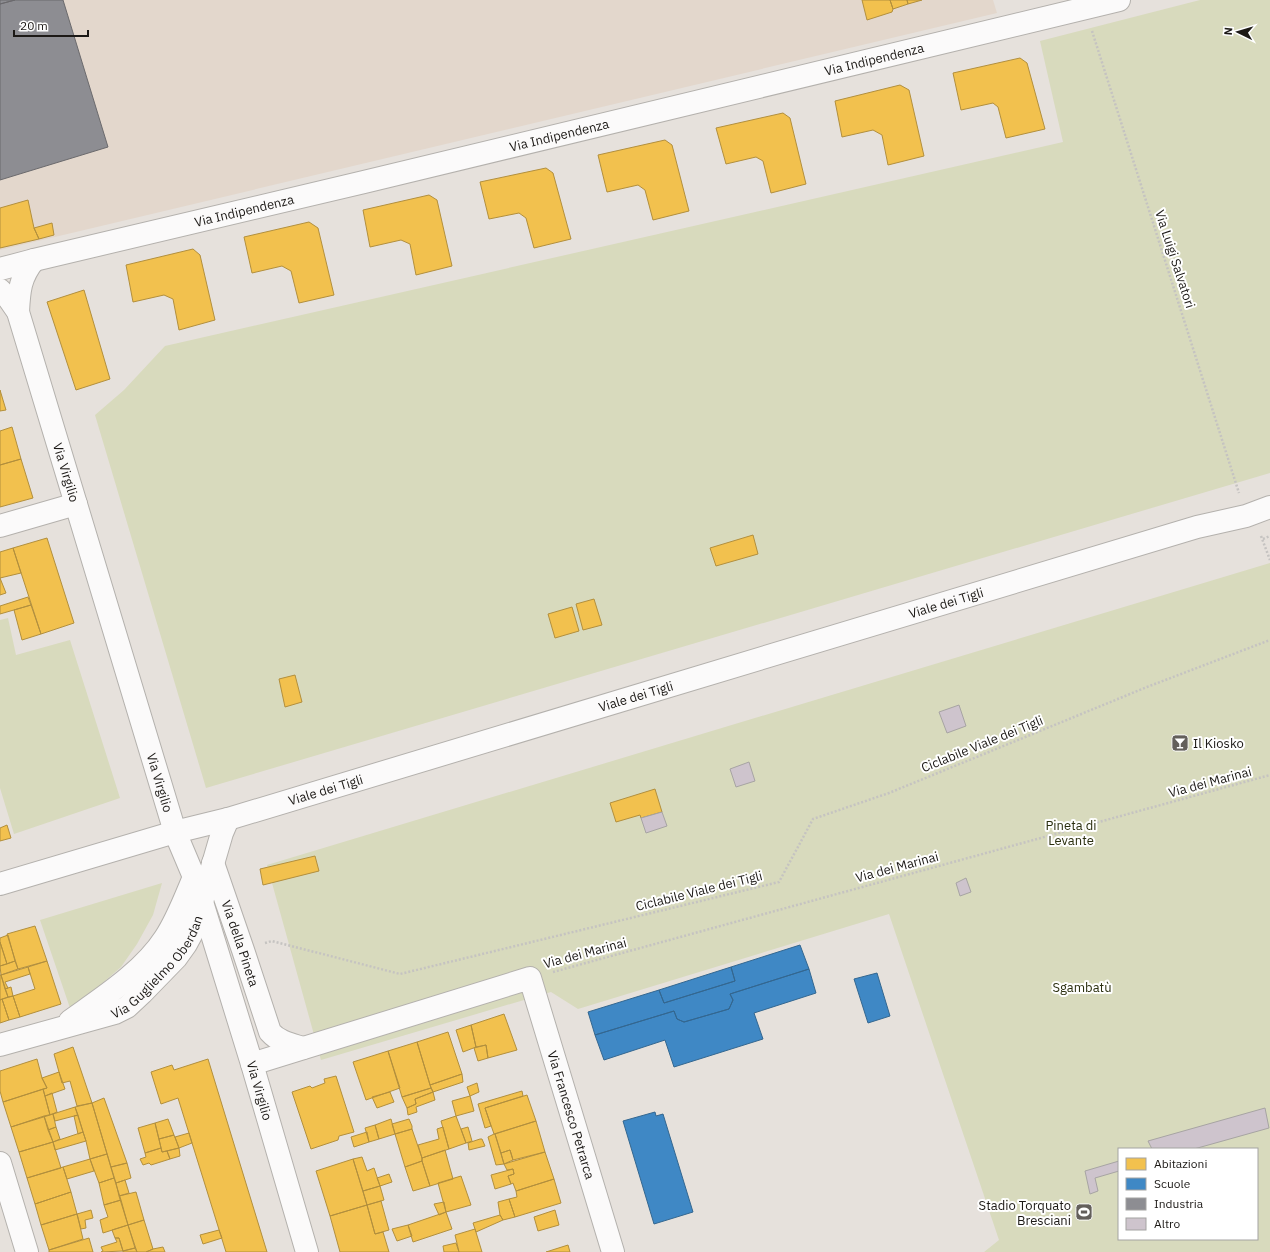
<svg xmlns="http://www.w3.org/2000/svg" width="1270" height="1252" font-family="'IBM Plex Sans',sans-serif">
  <rect width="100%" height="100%" fill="#e6e1dc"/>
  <path fill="#e3d7cc" d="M0,0H993L997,13L0,250Z"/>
  <path fill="#d8dabd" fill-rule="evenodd" d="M1200,0H1270V473L206,788L95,415L124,390L165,346L1063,142L1040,41Z
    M1270,563V1252H984L999,1240L889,914L578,1009L551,992L321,1060L267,865ZM1119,1149H1257V1239H1119Z
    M8,618L16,655L70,640L120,798L14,834L0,788V620Z
    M162,883L153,915L137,944L121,967L90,994L70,1008L40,920Z"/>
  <path fill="#f2c14e" stroke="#b28f3d" d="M862,0H890L893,9L892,12L867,20Z
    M890,0H907L908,4L893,9Z
    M907,0H922L908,4Z
    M1020,58L1027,63L1045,129L1006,138L998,107L993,103L961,110L953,73Z
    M900,85L909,90L924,156L888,165L882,135L873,130L842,137L835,101Z
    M783,113L790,118L806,184L771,193L763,161L756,157L726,164L716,128Z
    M665,140L672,145L689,211L653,220L645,190L638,185L607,192L598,155Z
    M546,168L553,173L571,239L534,248L526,218L519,213L489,219L480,182Z
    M429,195L437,200L452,266L416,275L410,244L401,240L370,247L363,210Z
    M28,200L34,228L39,239L0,248V208Z
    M309,222L318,228L334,295L299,303L291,271L282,266L252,273L244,237Z
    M52,223L54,235L39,239L34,228Z
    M193,249L200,255L215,320L179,330L173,299L164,295L133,302L126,265Z
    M84,290L110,379L76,390L47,302Z
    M0,390L6,410L0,411Z
    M12,427L21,459L0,465V431Z
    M21,459L33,498L0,507V465Z
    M753,535L758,554L716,566L710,548Z
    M47,538L74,623L41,634L13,548Z
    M13,548L21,573L0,578L6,593L0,595V552Z
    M28,597L31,605L0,614V606Z
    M594,599L602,625L583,630L576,604Z
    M31,605L41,634L22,640L14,610Z
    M572,607L579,631L555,638L548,614Z
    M295,675L302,702L285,707L279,679Z
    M655,789L662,812L641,818L640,815L616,822L610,803Z
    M7,825L11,838L0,841V828Z
    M315,856L319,871L263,885L260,869Z
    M35,926L47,961L18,969L7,934Z
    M8,935L15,961L7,964L0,942V938Z
    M0,942L7,964L0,966Z
    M15,961L18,969L1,975L0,966Z
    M47,961L61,1004L20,1017L13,996L35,989L28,967Z
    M28,967L30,974L5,982L8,988L5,989L1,975Z
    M1,975L8,997L0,1000V975Z
    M11,987L13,996L8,997L5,989Z
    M13,996L20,1017L9,1020L2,999Z
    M2,999L9,1020L0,1023V1000Z
    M504,1014L517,1050L488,1058L486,1045L476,1047L471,1025Z
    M471,1025L476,1047L463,1052L456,1030Z
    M448,1032L462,1074L430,1085L417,1042Z
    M417,1042L431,1088L402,1097L388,1051Z
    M486,1045L488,1058L478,1061L474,1048Z
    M73,1047L92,1103L77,1106L70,1081L62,1083L54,1054Z
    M388,1051L400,1088L366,1100L353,1062Z
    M37,1059L42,1078L47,1088L3,1102L0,1091V1071Z
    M208,1059L248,1190L267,1252H226L178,1098L161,1104L151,1072L172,1065L174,1070Z
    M59,1072L65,1089L45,1096L43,1089L47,1088L42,1078Z
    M462,1074L463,1082L433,1092L430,1085Z
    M336,1076L354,1132L339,1136L338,1140L311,1149L292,1092L310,1086L312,1088L325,1083L324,1079Z
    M477,1083L479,1092L470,1096L467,1087Z
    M431,1088L433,1092L415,1099L416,1104L407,1108L402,1097Z
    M43,1089L50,1115L11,1127L3,1102Z
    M522,1091L523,1096L485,1108L491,1126L485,1128L478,1104Z
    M390,1092L394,1102L377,1108L372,1097Z
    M433,1092L435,1100L416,1107L417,1112L408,1115L407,1108L416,1104L415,1099Z
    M52,1093L57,1112L50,1115L45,1096Z
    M527,1095L536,1121L494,1134L485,1108Z
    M470,1096L474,1111L456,1116L452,1101Z
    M104,1098L127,1163L111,1167L92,1103Z
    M92,1103L107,1154L90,1159L86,1141L75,1107Z
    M75,1107L78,1115L55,1121L53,1114Z
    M53,1114L56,1127L48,1130L44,1116Z
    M78,1115L83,1132L78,1134L74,1116Z
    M44,1116L53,1142L19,1152L11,1127Z
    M456,1116L466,1143L449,1149L441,1121Z
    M168,1119L174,1135L159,1139L155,1123Z
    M391,1119L395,1134L379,1139L375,1125Z
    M409,1119L412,1126V1129L395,1134L392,1124Z
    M536,1121L545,1152L513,1160L510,1150L501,1153L495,1134Z
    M155,1123L161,1148L145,1153L138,1128Z
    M375,1125L379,1139L369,1142L365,1128Z
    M56,1127L60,1139L53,1142L48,1130Z
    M443,1127L449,1149L422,1158L418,1145L439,1139L437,1129Z
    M468,1127L472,1141L466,1143L461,1129Z
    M412,1129L422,1158V1161L405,1167L395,1134Z
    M83,1132L86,1141L55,1150L53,1142Z
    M367,1132L369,1142L354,1147L351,1137Z
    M189,1133L192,1143L179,1148L175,1137Z
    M494,1134H495L504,1164L496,1165L488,1137Z
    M174,1135L179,1148L162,1152L159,1139Z
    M480,1139H482L485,1146L469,1150L468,1143Z
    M53,1142L61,1168L27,1178L19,1152Z
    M161,1148L162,1152L167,1151L170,1159L151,1165L149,1163L143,1165L140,1159L146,1157L145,1153Z
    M179,1148L180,1156L170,1159L167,1151Z
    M445,1150L453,1179L430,1186L422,1161V1158Z
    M510,1150L513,1160L504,1164L501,1153Z
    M545,1152L554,1179L516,1191L513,1183L511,1184L508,1176L514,1174L513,1169L507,1170L504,1164Z
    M107,1154L114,1178L99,1183L90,1159Z
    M362,1157L367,1171L374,1168L380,1186L363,1191L353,1159Z
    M90,1159L94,1171L67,1179L63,1167Z
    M353,1159L367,1205L330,1216L316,1171Z
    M422,1161L430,1186L413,1191L405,1167Z
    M127,1163L131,1178L116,1183L111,1167Z
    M63,1167L71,1192L35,1204L27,1178Z
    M513,1169L514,1174L508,1176L511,1184L495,1189L491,1175Z
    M389,1174L392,1182L380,1186L377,1178Z
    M461,1176L471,1205L446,1212L438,1183Z
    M114,1178L121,1200L104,1205L99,1183Z
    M554,1179L561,1203L515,1217L509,1199L517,1197L516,1191Z
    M125,1180L129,1193L119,1196L116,1183Z
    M380,1186L384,1200L367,1205L363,1191Z
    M71,1192L77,1214L41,1225L35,1204Z
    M136,1192L144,1220L128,1225L119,1196Z
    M509,1199L515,1217L503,1220L500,1215L498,1202Z
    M121,1200L128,1225L103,1233L100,1220L108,1217L104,1205Z
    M381,1201L389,1230L375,1234L367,1205Z
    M444,1202L446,1212L439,1215L434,1204Z
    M367,1205L375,1234L383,1232L389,1252H340L330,1216Z
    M91,1210L93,1218L85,1220L86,1228L81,1229L77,1214Z
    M555,1210L559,1225L538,1231L534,1217Z
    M446,1212L452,1229L413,1242L408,1225Z
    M77,1214L83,1239L49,1250L41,1225Z
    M500,1215L503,1220L476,1232L473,1223Z
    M144,1220L153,1249L146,1252H137L128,1225Z
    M128,1225L135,1248L123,1251L119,1238H115L112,1230Z
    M408,1225L412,1236L397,1241L392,1229Z
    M475,1229L482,1252H459L455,1235Z
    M219,1230L222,1238L203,1244L200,1235Z
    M89,1238L93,1252H49V1250Z
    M115,1238H119L123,1251L101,1252L103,1251L101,1247L117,1242Z
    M456,1243L459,1252H444L443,1246Z
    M568,1245L570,1252H546Z
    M163,1247L165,1252H146L153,1249Z
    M135,1248L137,1252H123V1251Z"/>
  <path fill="#3f88c5" stroke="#346790" d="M800,945L809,969L730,994L733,1000L729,1009L684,1022L677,1019L674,1011L595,1035L588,1012L659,990L664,1003L735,981L731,967Z
    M731,967L735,981L664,1003L659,990Z
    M809,969L816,993L754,1013L763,1039L674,1067L665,1040L604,1060L595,1035L674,1011L677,1019L684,1022L729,1009L733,1000L730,994Z
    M877,973L890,1016L868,1023L854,979Z
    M655,1112L656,1116L663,1114L693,1212L654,1224L623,1121Z"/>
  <path fill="#8d8d92" stroke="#6b6a6d" d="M0,0H15L0,4Z
    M15,0H63L108,147L0,180V4Z"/>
  <path fill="#cec4cd" stroke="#a7a4a3" d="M959,705L966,726L947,733L939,712Z
    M749,762L755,781L736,787L730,769Z
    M662,812L667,826L646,833L641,818Z
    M966,878L971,892L960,896L956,883Z
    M1265,1108L1269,1128L1194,1149H1152L1148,1141Z
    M1119,1161V1171L1095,1178L1098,1191L1090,1194L1085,1171Z"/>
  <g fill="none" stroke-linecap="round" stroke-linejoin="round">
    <g stroke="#b4b1ad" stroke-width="24">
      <g id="minor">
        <path id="s1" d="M0,269L34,260L364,182L1119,0"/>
        <path id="s2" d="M0,290L9,299L18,312L175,832L194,877L202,902L252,1064L307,1252"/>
        <path d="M18,312C19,291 20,277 34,260"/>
        <path d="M0,526L76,504"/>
        <path id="s3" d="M213,863L243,950L270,1032C279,1042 290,1044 303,1048"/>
        <path id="s4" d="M0,884L175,832L228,819L1197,527L1246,516L1270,507"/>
        <path d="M70,1021C102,998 143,972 165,938C177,920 185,898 194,877"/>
        <path id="s5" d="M0,1045L115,1013L127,1007L142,993L176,958L186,944L193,931L197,919L222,833L228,819"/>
        <path id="s6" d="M252,1064L530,978L613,1252"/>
        <path d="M0,1163L27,1252"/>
      </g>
    </g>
    <path stroke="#c5c3c1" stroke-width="2.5" stroke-dasharray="2 2" stroke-linecap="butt" d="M1092,31L1239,493
      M1261,536L1270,560
      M1263,539L1270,536
      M265,943L272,941L400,974L779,882L813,819L889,793L1147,687L1270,640
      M553,972L1270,775"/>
    <use href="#minor" stroke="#fbfafa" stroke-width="22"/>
  </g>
  <defs>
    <g id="bar-square" transform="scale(0.9)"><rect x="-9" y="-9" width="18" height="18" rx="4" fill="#635f5b" stroke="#fff"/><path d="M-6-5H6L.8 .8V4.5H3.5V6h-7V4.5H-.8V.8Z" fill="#fff"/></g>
    <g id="stadium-square" transform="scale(0.9)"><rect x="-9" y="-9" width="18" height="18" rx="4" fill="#635f5b" stroke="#fff"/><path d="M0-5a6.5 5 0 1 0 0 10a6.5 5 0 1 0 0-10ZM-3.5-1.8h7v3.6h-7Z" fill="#fff"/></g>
  </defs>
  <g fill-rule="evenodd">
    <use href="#bar-square" x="1180" y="743"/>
    <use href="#stadium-square" x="1084" y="1212"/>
  </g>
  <g text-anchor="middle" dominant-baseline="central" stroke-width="4" stroke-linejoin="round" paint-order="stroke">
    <g font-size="13" fill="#1c1916" stroke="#fff">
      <text stroke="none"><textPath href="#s1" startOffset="899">Via Indipendenza</textPath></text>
      <text stroke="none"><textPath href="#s1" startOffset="575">Via Indipendenza</textPath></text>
      <text stroke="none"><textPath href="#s1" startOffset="251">Via Indipendenza</textPath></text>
      <text transform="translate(1175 259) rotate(72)">Via Luigi Salvatori</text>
      <text stroke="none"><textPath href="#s2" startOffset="196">Via Virgilio</textPath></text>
      <text stroke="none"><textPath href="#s4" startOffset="987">Viale dei Tigli</textPath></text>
      <text stroke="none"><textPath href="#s4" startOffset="663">Viale dei Tigli</textPath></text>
      <text transform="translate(982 744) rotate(-22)">Ciclabile Viale dei Tigli</text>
      <text transform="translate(1210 782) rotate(-15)">Via dei Marinai</text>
      <text stroke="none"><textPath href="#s2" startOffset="520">Via Virgilio</textPath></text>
      <text stroke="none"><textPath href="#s4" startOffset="339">Viale dei Tigli</textPath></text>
      <text transform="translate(897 867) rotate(-15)">Via dei Marinai</text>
      <text transform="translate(699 891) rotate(-14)">Ciclabile Viale dei Tigli</text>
      <text stroke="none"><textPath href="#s3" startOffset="85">Via della Pineta</textPath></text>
      <text transform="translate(585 953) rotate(-15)">Via dei Marinai</text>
      <text stroke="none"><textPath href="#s5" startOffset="183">Via Guglielmo Oberdan</textPath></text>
      <text stroke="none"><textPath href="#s2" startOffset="844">Via Virgilio</textPath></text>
      <text stroke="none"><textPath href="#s6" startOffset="434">Via Francesco Petrarca</textPath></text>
    </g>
    <g font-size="13" fill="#1c1916" stroke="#fff" text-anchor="start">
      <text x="1193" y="743">Il Kiosko</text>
      <text x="1071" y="1205" text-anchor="end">Stadio Torquato<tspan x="1071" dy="15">Bresciani</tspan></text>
    </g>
    <g font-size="13" fill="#2a2e0e" stroke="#fff">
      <text x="1071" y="825">Pineta di<tspan x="1071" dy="15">Levante</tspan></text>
      <text x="1082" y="987">Sgambatù</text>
    </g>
  </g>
  <rect x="1118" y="1148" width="140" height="92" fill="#ffffff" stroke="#a4a3a2"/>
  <rect x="1126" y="1158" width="20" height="12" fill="#f2c14e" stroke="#a4a3a2"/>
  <text x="1154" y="1168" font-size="12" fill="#1c1916">Abitazioni</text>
  <rect x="1126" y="1178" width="20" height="12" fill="#3f88c5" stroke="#a4a3a2"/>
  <text x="1154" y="1188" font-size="12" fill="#1c1916">Scuole</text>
  <rect x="1126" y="1198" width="20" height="12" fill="#8d8d92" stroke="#a4a3a2"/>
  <text x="1154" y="1208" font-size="12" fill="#1c1916">Industria</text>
  <rect x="1126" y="1218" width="20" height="12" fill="#cec4cd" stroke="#a4a3a2"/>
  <text x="1154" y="1228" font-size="12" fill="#1c1916">Altro</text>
  <g transform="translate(1238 32) rotate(275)" stroke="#ffffff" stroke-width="3" paint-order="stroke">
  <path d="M0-3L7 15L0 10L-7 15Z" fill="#1c1916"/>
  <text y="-6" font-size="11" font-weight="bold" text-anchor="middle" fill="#1c1916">N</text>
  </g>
  <path d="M14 30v6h74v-6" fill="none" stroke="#1c1916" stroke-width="2"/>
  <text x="20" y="30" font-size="12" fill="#1c1916" stroke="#ffffff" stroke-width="3" paint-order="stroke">20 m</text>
</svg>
